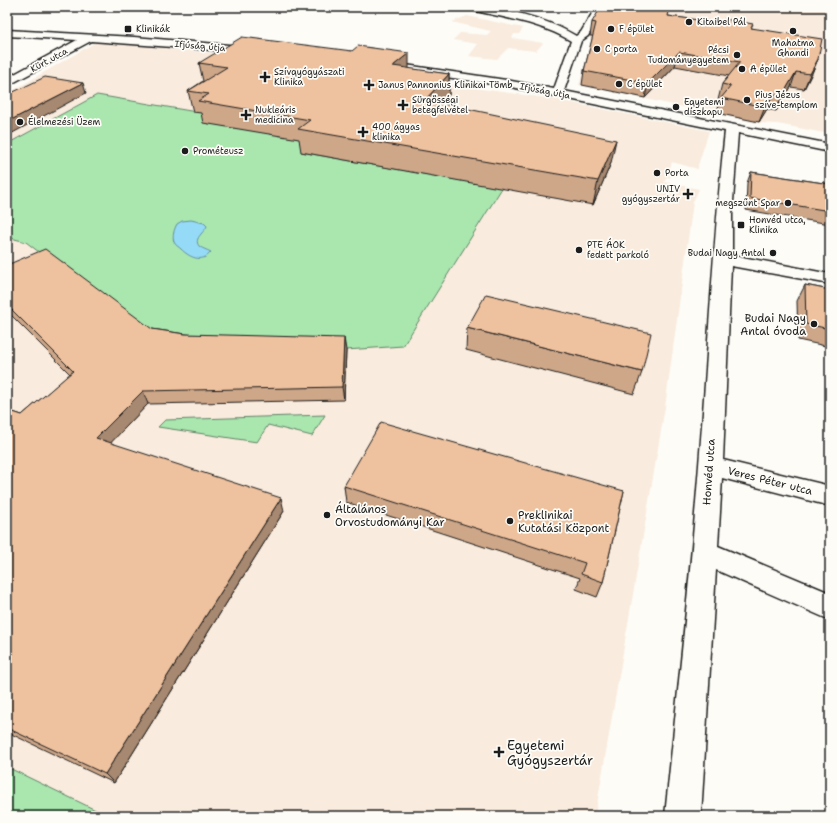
<svg xmlns="http://www.w3.org/2000/svg" width="837" height="823" font-family="'Shantell Sans',sans-serif">
  <rect width="100%" height="100%" fill="#fdfcf7"/>
  <filter id="ink" filterUnits="userSpaceOnUse"><feTurbulence type="fractalNoise" baseFrequency=".025" numOctaves="2"/><feDisplacementMap in="SourceGraphic" scale="8" xChannelSelector="R" yChannelSelector="G"/><feConvolveMatrix kernelMatrix="1 2 1 2 8 2 1 2 1" color-interpolation-filters="sRGB"/></filter>
  <g filter="url(#ink)">
    <path fill="#f9ebdd" d="M612,7H830V134L778,124L759,123L579,85L592,43L589,36L599,17Z
      M467,16L523,28L519,34H514L512,38L543,43L536,51L508,48L497,59L469,56L478,44L453,40L460,33L487,35L491,31L452,22Z
      M96,42L245,56L553,99L709,131L698,165V169L672,162L668,174L671,175L670,178L667,177L664,182L699,189L693,202L665,407L595,816H7V94Z"/>
    <path fill="#a9e7af" stroke="#628266" d="M97,95L214,115L312,142L301,152L502,188L403,346L346,350L146,335L26,242L7,237V144Z
      M325,415L312,436L268,425L257,442L158,427L165,420Z
      M7,767L108,816H7Z"/>
    <path fill="#95dbf7" stroke="#658f9f" d="M191,220L204,223L207,226C205,232 193,238 199,246C201,248 207,250 211,252C202,264 189,257 181,249C179,247 175,245 174,242C172,237 174,229 177,224L182,221Z"/>
    <g fill="none" stroke-linecap="round" stroke-linejoin="round">
      <g stroke="#1c1c1c" stroke-width="3">
        <path id="minor" d="M467,7C503,7 544,17 576,36L581,32L596,7H604L588,36L581,41L564,91L830,144V152L738,133L732,215V255L830,274V284L731,266L723,460L830,486V506L722,478L718,546L830,593V620L716,570L701,816H665C677,699 690,582 699,465C708,354 713,242 725,131L506,86L379,67L374,64L379,61L506,80L554,89L571,41C539,22 503,18 468,9Z
          M7,30L134,37L253,47L258,50L253,53L91,41L7,86V78L77,40L7,36Z"/>
      </g>
      <use href="#minor" fill="#fdfcf7" fill-rule="evenodd"/>
    </g>
    <path fill="#cea789" stroke="#1c1c1c" d="M668,16L752,28L818,59L812,73L804,89L791,87L776,111L767,109L759,122L716,113L721,100H718L722,84L729,76L675,66L645,98L582,85L584,71L593,36H590L592,22Z
      M352,51L409,69L449,74V95L441,103L611,163L593,205L301,152L299,139L203,123L201,113L193,112L188,91L203,81L199,63Z
      M751,172L830,184V224L746,210L747,183Z
      M7,265L152,329L185,334L346,350L344,400L148,404L110,443L284,511L114,783L7,732V410L22,415L70,374L7,311Z
      M805,285L830,290V347L798,340L797,301Z
      M467,328L642,372L634,394L466,350Z
      M344,486L624,491L603,582L597,597L576,589L580,578L346,502Z"/>
    <path fill="#a7886f" stroke="#1c1c1c" d="M679,52L675,66L645,98L648,83Z
      M409,53V73L393,66Z
      M818,59L812,73L804,89L810,74Z
      M796,72L791,87L776,111L782,96Z
      M449,74V95L425,121V100Z
      M83,83L86,93L7,136V122Z
      M773,94L767,109L759,122L765,107Z
      M616,140L611,163L593,205L598,181Z
      M344,338L346,350L344,400L342,387Z
      M143,391L148,404L103,451L96,438Z
      M281,498L284,511L114,783L105,774Z"/>
    <path fill="#efc29f" stroke="#1c1c1c" d="M601,7H670L668,16L722,23L724,19L753,24L751,28L822,39L818,59L810,74L796,72L782,96L773,94L765,107L721,98L731,86L722,84L740,62L679,52L648,83L584,71L596,23L592,22Z
      M242,37L352,51L358,46L409,53L393,66L449,74L425,100L616,140L598,181L298,129L310,120L198,101L209,94L188,91L227,67L199,63Z
      M45,77L83,83L7,122V95Z
      M751,172L830,184V211L750,198Z
      M45,249L152,329L185,334L344,338L342,387L143,391L96,438L281,498L105,774L7,728V410L22,415L73,371L7,305V265Z
      M805,285L830,290V329L806,324Z
      M486,294L651,333L642,372L467,328Z
      M381,422L624,491L603,582L581,574L585,563L344,486Z"/>
  </g>
  <g fill="#1c1c1c" stroke="#fdfcf7" stroke-width="1.5">
    <circle cx="689" cy="22" r="4"/>
    <rect x="124" y="25" width="8" height="8" rx="2"/>
    <circle cx="611" cy="29" r="4"/>
    <circle cx="793" cy="31" r="4"/>
    <circle cx="597" cy="49" r="4"/>
    <circle cx="737" cy="55" r="4"/>
    <circle cx="742" cy="69" r="4"/>
    <path d="M263 71h4v4h4v4h-4v4h-4v-4h-4v-4h4z"/>
    <circle cx="619" cy="84" r="4"/>
    <path d="M367 79h4v4h4v4h-4v4h-4v-4h-4v-4h4z"/>
    <circle cx="747" cy="100" r="4"/>
    <path d="M401 99h4v4h4v4h-4v4h-4v-4h-4v-4h4z"/>
    <circle cx="676" cy="107" r="4"/>
    <path d="M244 109h4v4h4v4h-4v4h-4v-4h-4v-4h4z"/>
    <circle cx="20" cy="122" r="4"/>
    <path d="M361 126h4v4h4v4h-4v4h-4v-4h-4v-4h4z"/>
    <circle cx="185" cy="151" r="4"/>
    <circle cx="657" cy="173" r="4"/>
    <path d="M686 188h4v4h4v4h-4v4h-4v-4h-4v-4h4z"/>
    <circle cx="788" cy="203" r="4"/>
    <rect x="737" y="221" width="8" height="8" rx="2"/>
    <circle cx="579" cy="250" r="4"/>
    <circle cx="773" cy="253" r="4"/>
    <circle cx="814" cy="324" r="4"/>
    <circle cx="327" cy="515" r="4"/>
    <circle cx="510" cy="521" r="4"/>
    <path d="M497 746h4v4h4v4h-4v4h-4v-4h-4v-4h4z"/>
  </g>
  <g text-anchor="middle" dominant-baseline="central" stroke-width="3.5" stroke-linejoin="round" paint-order="stroke">
    <g font-size="9" fill="#1c1c1c" stroke="#fdfcf7" text-anchor="start">
      <text x="697" y="22">Kitaibel Pál</text>
      <text x="136" y="29">Klinikák</text>
      <text x="619" y="29">F épület</text>
      <text x="793" y="43" text-anchor="middle">Mahatma<tspan x="793" dy="10">Ghandi</tspan></text>
      <text x="605" y="49">C porta</text>
      <text x="729" y="50" text-anchor="end">Pécsi<tspan x="729" dy="10">Tudományegyetem</tspan></text>
      <text x="750" y="69">A épület</text>
      <text x="274" y="72">Szívgyógyászati<tspan x="274" dy="10">Klinika</tspan></text>
      <text x="627" y="84">C épület</text>
      <text x="378" y="85">Janus Pannonius Klinikai Tömb</text>
      <text x="755" y="95">Pius Jézus<tspan x="755" dy="10">szíve-templom</tspan></text>
      <text x="412" y="100">Sürgősségi<tspan x="412" dy="10">betegfelvétel</tspan></text>
      <text x="684" y="102">Egyetemi<tspan x="684" dy="10">díszkapu</tspan></text>
      <text x="255" y="110">Nukleáris<tspan x="255" dy="10">medicina</tspan></text>
      <text x="28" y="122">Élelmezési Üzem</text>
      <text x="372" y="127">400 ágyas<tspan x="372" dy="10">klinika</tspan></text>
      <text x="193" y="151">Prométeusz</text>
      <text x="665" y="173">Porta</text>
      <text x="680" y="189" text-anchor="end">UNIV<tspan x="680" dy="10">gyógyszertár</tspan></text>
      <text x="780" y="203" text-anchor="end">megszűnt Spar</text>
      <text x="749" y="220">Honvéd utca,<tspan x="749" dy="10">Klinika</tspan></text>
      <text x="587" y="245">PTE ÁOK<tspan x="587" dy="10">fedett parkoló</tspan></text>
      <text x="765" y="253" text-anchor="end">Budai Nagy Antal</text>
    </g>
    <g font-size="9" fill="#1c1c1c" stroke="#fdfcf7">
      <text transform="translate(200 46) rotate(5)">Ifjúság útja</text>
      <text transform="translate(49 60) rotate(-29)">Kürt utca</text>
      <text transform="translate(545 91) rotate(11)">Ifjúság útja</text>
    </g>
    <g font-size="11" fill="#1c1c1c" stroke="#fdfcf7" text-anchor="start">
      <text x="806" y="318" text-anchor="end">Budai Nagy<tspan x="806" dy="13">Antal óvoda</tspan></text>
      <text x="335" y="509">Általános<tspan x="335" dy="13">Orvostudományi Kar</tspan></text>
      <text x="518" y="515">Preklinikai<tspan x="518" dy="13">Kutatási Központ</tspan></text>
    </g>
    <g font-size="11" fill="#1c1c1c" stroke="#fdfcf7">
      <text transform="translate(709 472) rotate(-86)">Honvéd utca</text>
      <text transform="translate(770 481) rotate(14)">Veres Péter utca</text>
    </g>
    <g font-size="13" fill="#1c1c1c" stroke="#fdfcf7" text-anchor="start">
      <text x="507" y="745">Egyetemi<tspan x="507" dy="15">Gyógyszertár</tspan></text>
    </g>
  </g>
  <rect width="837" height="823" fill="none" stroke="#fdfcf7" stroke-width="24"/>
  <rect x="12" y="12" width="813" height="799" fill="none" stroke="#1c1c1c" stroke-width="1.5" filter="url(#ink)"/>
</svg>
